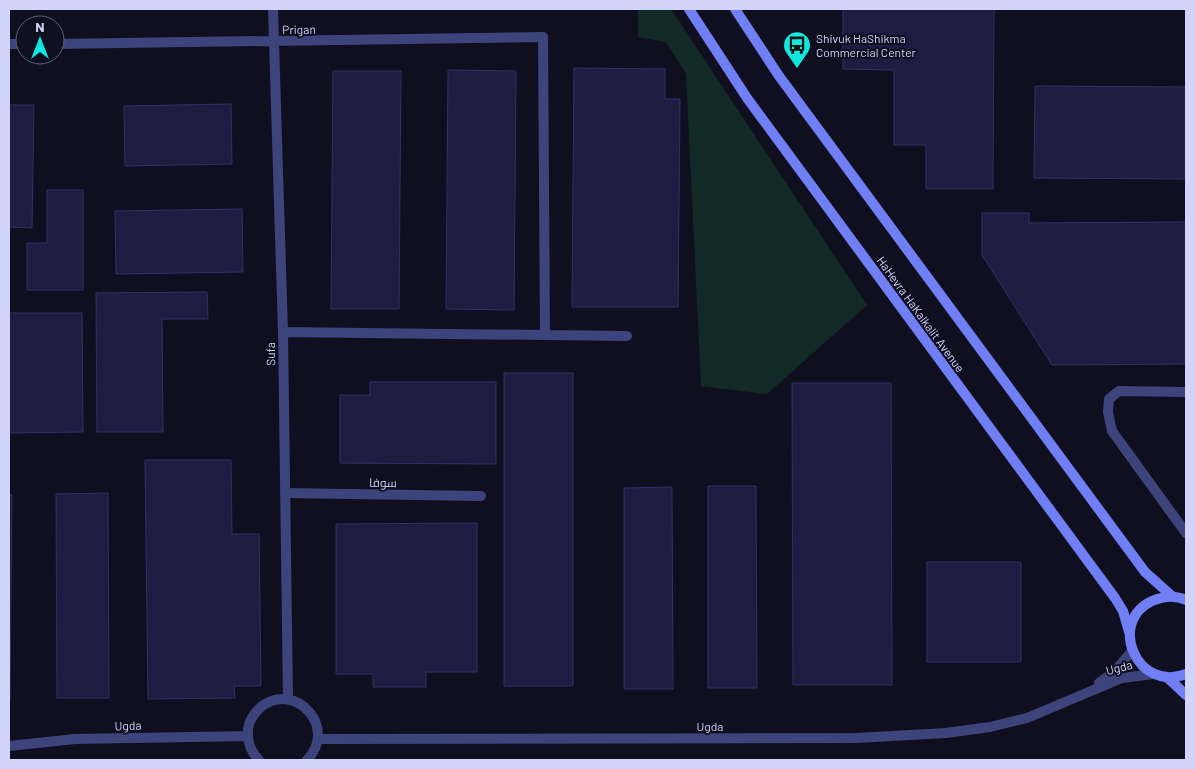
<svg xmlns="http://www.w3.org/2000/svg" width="1195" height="769" font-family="Barlow,Cairo,sans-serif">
  <rect width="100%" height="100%" fill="#0f0f20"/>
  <path fill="#122a25" d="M638,9H671L867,305L767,394L701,386L686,74L666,42L638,37Z"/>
  <path fill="#1e1c40" stroke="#33306a" d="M843,9H994L993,189H926V145H894V70L843,69Z
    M574,68L665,69V99H680L678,307H572Z
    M448,70L516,71L514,310L446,309Z
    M333,71H401L399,309H331Z
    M1035,86L1186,87V179L1034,178Z
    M231,104L232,164L125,166L124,106Z
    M9,105H34L32,228L9,227Z
    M47,190H83V290H27V243H47Z
    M242,209L243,272L116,274L115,211Z
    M982,213H1029V223L1186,222V364L1052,365L982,255Z
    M207,292L208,319H162L163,432H97L96,293Z
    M9,313H82L83,432L9,433Z
    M504,373H573V686H504Z
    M370,382H496V464L340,463V395H370Z
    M792,383H891L892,685H793Z
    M145,460H231L232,534H259L261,686H234L235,698L148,699Z
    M708,486H756L757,688H708Z
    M672,487L673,689H624V488Z
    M108,493L109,698H57L56,494Z
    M9,495H12L10,699H9Z
    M477,523V672H426V687H373V674H336V524Z
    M927,562H1021V662H927Z"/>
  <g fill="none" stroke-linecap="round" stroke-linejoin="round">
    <path stroke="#3d447b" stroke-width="10" d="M1186,392L1119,391L1109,399L1108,412L1112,431L1186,533
      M285,493L481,496"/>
    <path stroke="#3d447b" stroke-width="10" d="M273,9L283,332L288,699
      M9,44H25
      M55,44L543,37L545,335
      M283,332L627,336
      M1099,683L1115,671L1132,651
      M319,739L856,738L946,733L990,727L1027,718L1122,678L1153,674
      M9,746L75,739L248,736
      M259,760C251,752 247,741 248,729C249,720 255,712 262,706C297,681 338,729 307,760"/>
    <path stroke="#7080f4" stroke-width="10" d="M689,9L747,98L1115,598L1123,611L1130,635
      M735,9L779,76L1145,572L1173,597
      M1186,600C1175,595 1164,596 1152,601C1107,622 1137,693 1186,674
      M1168,678L1186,695"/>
  </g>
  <defs>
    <g id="bus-pin" transform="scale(1.4375)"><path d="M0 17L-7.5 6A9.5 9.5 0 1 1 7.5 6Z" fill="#12e7dd" stroke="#0f0f20"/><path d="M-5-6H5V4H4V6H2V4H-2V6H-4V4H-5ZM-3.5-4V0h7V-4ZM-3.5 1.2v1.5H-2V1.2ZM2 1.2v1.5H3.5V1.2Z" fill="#111"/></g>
  </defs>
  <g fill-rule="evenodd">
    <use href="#bus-pin" x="797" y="45"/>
  </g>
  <g text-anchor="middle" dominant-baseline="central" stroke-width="4" stroke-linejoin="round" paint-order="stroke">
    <g font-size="12" fill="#d1d3fb" stroke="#0f0f20">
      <text transform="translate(299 29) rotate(-1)">Prigan</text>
      <text transform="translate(921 314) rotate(54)">HaHevra HaKalkalit Avenue</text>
      <text transform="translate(270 354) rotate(-91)">Sufa</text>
      <text transform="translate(383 482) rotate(1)">سوفا</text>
      <text transform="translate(1119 667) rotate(-15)">Ugda</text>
      <text transform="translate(128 725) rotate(-2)">Ugda</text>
      <text x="710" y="726">Ugda</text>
    </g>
    <g font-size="12" fill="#d1d3fb" stroke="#0f0f20" text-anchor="start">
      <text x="816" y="38">Shivuk HaShikma<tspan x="816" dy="14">Commercial Center</tspan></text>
    </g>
  </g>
  <rect width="1195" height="769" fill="none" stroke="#d1d3fb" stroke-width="20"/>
  <g transform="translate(40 40)"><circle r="24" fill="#0f0f20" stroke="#5d5d78"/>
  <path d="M0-4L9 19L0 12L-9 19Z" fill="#12e7dd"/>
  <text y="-8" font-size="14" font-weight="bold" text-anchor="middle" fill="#d1d3fb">N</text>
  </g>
</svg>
